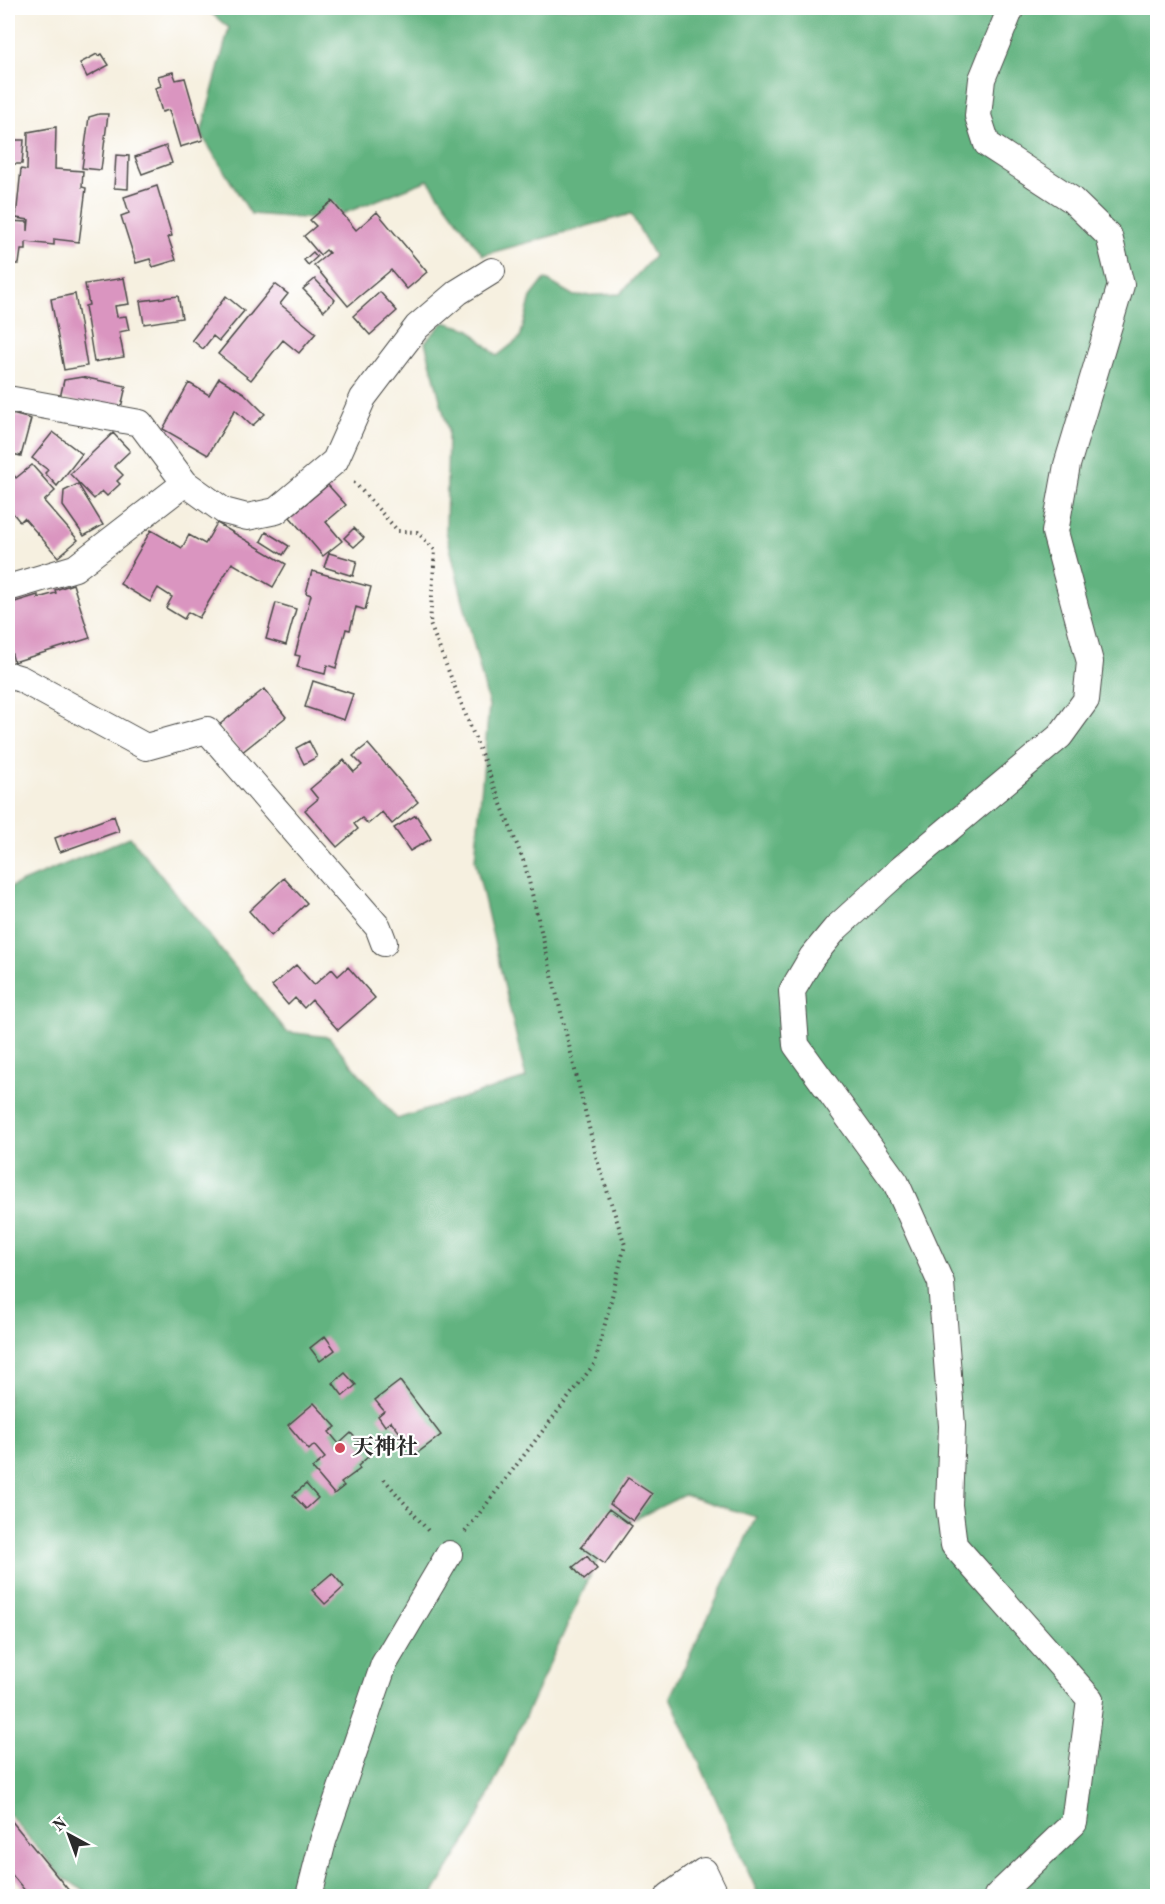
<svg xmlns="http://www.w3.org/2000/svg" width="1165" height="1904" font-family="'Old Standard TT','Noto Serif JP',serif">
  <rect width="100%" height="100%" fill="#fff"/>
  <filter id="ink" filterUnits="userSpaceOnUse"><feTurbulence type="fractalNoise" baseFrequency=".0167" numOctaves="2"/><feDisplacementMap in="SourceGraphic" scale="12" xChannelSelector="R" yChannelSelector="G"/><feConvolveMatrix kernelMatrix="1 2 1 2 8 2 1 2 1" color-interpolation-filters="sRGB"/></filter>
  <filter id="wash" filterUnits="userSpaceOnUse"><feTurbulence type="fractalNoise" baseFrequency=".008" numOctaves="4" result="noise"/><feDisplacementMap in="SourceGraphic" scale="24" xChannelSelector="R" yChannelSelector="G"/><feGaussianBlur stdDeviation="1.35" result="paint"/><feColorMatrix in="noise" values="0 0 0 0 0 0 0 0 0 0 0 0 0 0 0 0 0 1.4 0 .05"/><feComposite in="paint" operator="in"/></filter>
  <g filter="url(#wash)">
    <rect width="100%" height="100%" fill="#f6f0e0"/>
    <path fill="#62b380" stroke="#466f56" stroke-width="1.5" d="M205,8H1157V1896H759L670,1697L756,1517L684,1495L611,1531L472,1831L432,1896H93L63,1878L8,1813V888L130,837L287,1032L329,1037L397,1119L526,1078L475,860L489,706L446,531L448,430L425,342L444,322L469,329L497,356L520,338L531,297L545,279L574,296L620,294L654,256L631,214L483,255L428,180L327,220L251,214L201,134L229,28Z"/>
    <g id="blocks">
      <path fill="#da95c0" d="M97,54L98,56L102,54L109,65L87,77L80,63Z
        M173,72L176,80L185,78L203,140L180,147L169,110L162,112L155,88L161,86L158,76Z
        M99,114H108L101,170L82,168L89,117Z
        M56,127L55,169L83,171L82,187L86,188L79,242L54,239V245L26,242V250H21L19,264H13L11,295H8V221L28,222V231L29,220L16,218L21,169L27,170L28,132Z
        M8,140H24L22,164H8Z
        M166,146L172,163L142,174L135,157Z
        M116,155L129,156L128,189L114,188Z
        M157,186L172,236L168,237L176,260L153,267L150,259L136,263L121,216L129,213L124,197Z
        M332,201L356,230L377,212L427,272L407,289L391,270L348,306L314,265L329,253L326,250L320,255L304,236L316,226L310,220Z
        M313,252L317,257L308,265L304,260Z
        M124,278L129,304L115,306L117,317L126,316L129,330L119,332L124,357L94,362L85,306L89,305L85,284Z
        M315,279L335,300L324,311L303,289Z
        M275,284L288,294L280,304L316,333L299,353L283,340L251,380L218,354Z
        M380,292L397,311L370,335L353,316Z
        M75,294L87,366L64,370L51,299Z
        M178,296L182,318L144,324L140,301Z
        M226,296L244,311L219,341L213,336L203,349L192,340Z
        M82,377L126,386L120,412L60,398L64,380Z
        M219,378L244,393L265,414L252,426L235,410L208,455L163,429L189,383L209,395Z
        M8,413L31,419L21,456L8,453Z
        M53,432L82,454L57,486L45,473L48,470L32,458Z
        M113,433L130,451L114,466L123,475L117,481L120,484L107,496L102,491L94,499L70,474Z
        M32,465L55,491L44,501L78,540L58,557L24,518L20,522L8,507V468L16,478Z
        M78,484L103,525L84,536L63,506L64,491Z
        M328,485L346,505L326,522L342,541L323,556L290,517Z
        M217,523L286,564L273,587L232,563L199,618L188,612L184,619L166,608L172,597L158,588L150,602L120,584L151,530L182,548L189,535L205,544Z
        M354,528L364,538L354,547L344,538Z
        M266,532L289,546L283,555L261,541Z
        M329,553L357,561L353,576L324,567Z
        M312,571L371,587L365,610L356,607L350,630L346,629L336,668L327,665L325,674L297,667L300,656L295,655L311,595L306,593Z
        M73,584L90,638L14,662L8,641V604L38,595V598L56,593L55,590Z
        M276,603L296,609L286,645L266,639Z
        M313,681L353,694L344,720L305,707Z
        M264,689L286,717L241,753L219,725Z
        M309,741L317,757L304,764L296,748Z
        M368,744L418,802L392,824L382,812L368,824L362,818L354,824L358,829L337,847L305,810L318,799L310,789L344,760L354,772L362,765L353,756Z
        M416,815L431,839L410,851L394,828Z
        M114,816L119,831L60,852L55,838Z
        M284,878L307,903L271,936L249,911Z
        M296,965L314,985L332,969L338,976L348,967L375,998L338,1030L312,1000L304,1008L295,998L288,1005L272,986Z
        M325,1336L335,1350L320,1361L310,1348Z
        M345,1373L356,1385L343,1396L333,1383Z
        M400,1381L441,1435L416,1454L391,1421L385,1426L378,1416L384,1411L375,1400Z
        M314,1403L336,1427L329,1432L339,1444L351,1433L370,1455L358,1466L360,1469L341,1483L344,1486L334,1494L312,1468L325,1458L314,1445L309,1450L288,1425Z
        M628,1478L652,1494L633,1521L610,1504Z
        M306,1484L318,1498L306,1509L293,1495Z
        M609,1509L632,1526L605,1564L581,1547Z
        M587,1556L597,1569L584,1580L573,1567Z
        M332,1573L344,1587L325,1604L312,1590Z
        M10,1819L70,1892L66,1896H23L27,1893L8,1870V1821Z"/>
    </g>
  </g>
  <g filter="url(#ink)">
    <use href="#blocks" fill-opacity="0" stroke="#494946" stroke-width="1.5"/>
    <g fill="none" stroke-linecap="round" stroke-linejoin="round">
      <g stroke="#494946" stroke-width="28">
        <path id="minor" d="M8,399L140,423L185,483L224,511L247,517L276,511L335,461L363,398L417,327L458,292L492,271
          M8,588L75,568L185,483
          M8,675L21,679L146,747L207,730L378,927L384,943
          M309,1896L323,1841L384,1664L449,1554
          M669,1896L704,1871L716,1896
          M997,1896L1074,1823L1090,1699L954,1545L949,1505L952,1426L941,1283L896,1183L796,1045L792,991L812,957L836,928L901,869L1060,736L1086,700L1090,662L1055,532L1067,465L1121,285L1109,236L1071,199L987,144L978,116L982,79L1011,8"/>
      </g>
      <path stroke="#494946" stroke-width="4" stroke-dasharray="1.5 4.5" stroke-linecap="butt" d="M354,482L398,531L417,532L435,550L430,624L525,865L597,1160L625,1245L595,1363L465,1532
        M384,1479L430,1533"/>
      <use href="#minor" stroke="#fff" stroke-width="26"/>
    </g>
  </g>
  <circle fill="#d1495b" stroke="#fff" stroke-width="2" cx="340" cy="1448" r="6"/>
  <g text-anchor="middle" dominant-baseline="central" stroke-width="4.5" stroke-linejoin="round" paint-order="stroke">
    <g font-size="22" font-weight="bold" fill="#2b2b2b" stroke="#fff" text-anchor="start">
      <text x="352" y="1448">天神社</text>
    </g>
  </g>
  <rect width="1165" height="1904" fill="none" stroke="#fff" stroke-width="30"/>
  <g transform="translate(69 1835) rotate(319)" stroke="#ffffff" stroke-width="4.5" paint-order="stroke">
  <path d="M0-4.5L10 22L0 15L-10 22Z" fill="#2b2b2b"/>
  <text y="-9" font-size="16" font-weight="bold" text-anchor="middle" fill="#2b2b2b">N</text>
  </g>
</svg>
